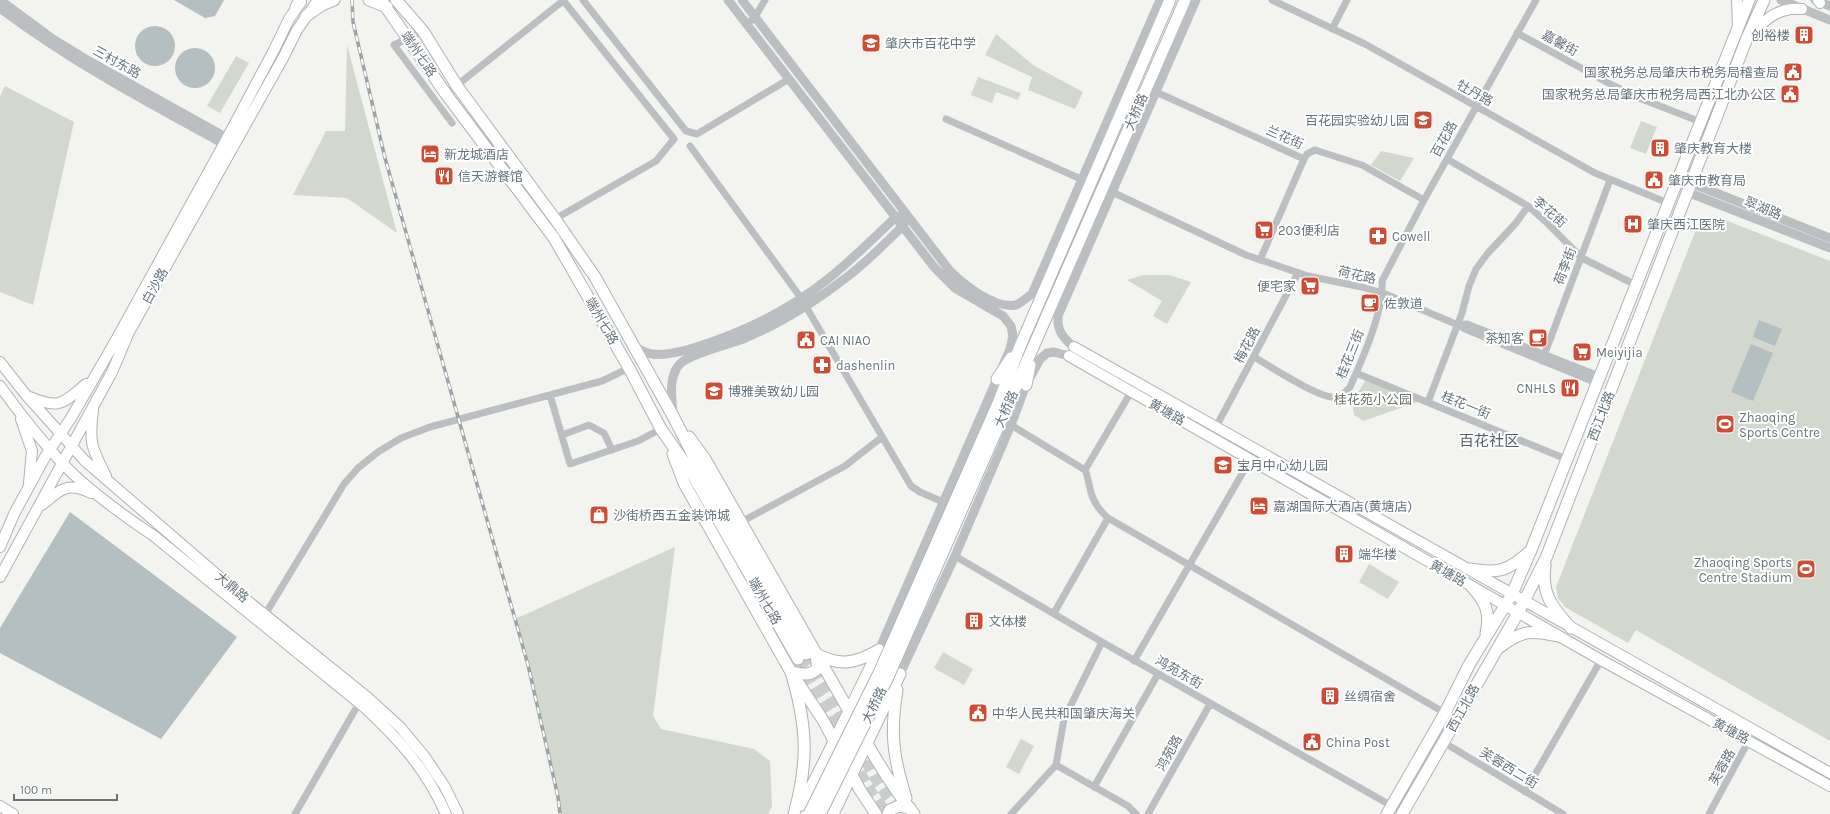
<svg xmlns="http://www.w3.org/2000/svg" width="1830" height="814" font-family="Karla,'Noto Sans SC',sans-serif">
  <rect width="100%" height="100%" fill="#f3f3f0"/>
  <path fill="#d3d8cf" d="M996,34L1033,65L1083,92L1075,109L1028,90L1032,77L985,55Z
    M347,45L397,233L347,198L293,195L326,131H345Z
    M236,56L249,63L220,113L207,106Z
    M978,77L1021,93L1018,100L996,92L992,103L971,95Z
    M5,86L74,122L33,305L0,292V96Z
    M1641,121L1657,127L1646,154L1630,148Z
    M1381,151L1414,158L1400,181L1371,165Z
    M1720,218L1830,261V741L1636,630L1628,643L1565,607L1558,598L1556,587L1695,232L1708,221Z
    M1143,275H1169L1191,282L1167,324L1153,316L1162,301L1127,280Z
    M1366,379L1421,401L1363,421L1354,415L1352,403Z
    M675,547L653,716L661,729L754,749L770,761L772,806L768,814H560L558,797L528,665L515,619Z
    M1369,564L1399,582L1388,599L1359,582Z
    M943,652L973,669L964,685L934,668Z
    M1021,739L1034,746L1019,774L1006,767Z"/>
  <path fill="#b3bfc1" d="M174,0H224L215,16L205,18Z
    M135 46a20 20 0 1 1 40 0a20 20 0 1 1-40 0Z
    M175 68a20 20 0 1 1 40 0a20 20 0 1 1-40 0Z
    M1759,320L1782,329L1775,346L1753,337Z
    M1751,344L1773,353L1753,401L1731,392Z
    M70,512L237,637L161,739L0,653V628Z"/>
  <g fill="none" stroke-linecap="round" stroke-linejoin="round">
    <path stroke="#c9cdce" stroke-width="11" stroke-dasharray="11 5.5" stroke-linecap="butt" d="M806,654L848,728
      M798,659L842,739
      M858,746L874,776L899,814
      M852,758L871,792L887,814"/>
    <g stroke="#aeb3b6" stroke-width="12">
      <path id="secondary" d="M1737,0L1738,26
        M1818,0L1820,3
        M1748,37C1764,21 1778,6 1802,9
        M1074,347L1830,773
        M1069,356L1601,660L1830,786
        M0,362L26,395L85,461L244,598L367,697L400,727L425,757L445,787L458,814
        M0,386C21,415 44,445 70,471C96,496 124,516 154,536L363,706C399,739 426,769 446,814
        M30,397C60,410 63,403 86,384
        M93,410C89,442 91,447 106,476
        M21,419L32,451L29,483
        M42,505C60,490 67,481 91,493
        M0,547L14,514L45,457L71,418L116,340L224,144L274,50L289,19L301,2
        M0,577L112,372L129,332L283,58L297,30L318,0
        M0,806L13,814"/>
    </g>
    <g stroke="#afb3b6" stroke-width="13">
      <path id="primary" d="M369,0L387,7
        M381,0L446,94L554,238L629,368L661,429L691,472L798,659
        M396,0L423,31L457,86L555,219L595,277L673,416L698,465L806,654
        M296,7L300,0
        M306,16L322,5L334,0
        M997,379L1011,358
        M1026,385L1030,365
        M999,401L1021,344L1170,0
        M1006,409L1185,0
        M689,437L705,459L849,711C868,747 888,782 914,814
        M673,454L684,483L791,672L823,720L860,790L876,814
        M1545,565C1541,594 1552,607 1571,628
        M1470,569C1498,574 1508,571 1529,552
        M1472,587C1485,601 1491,613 1486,633
        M1500,647C1522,630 1531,630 1558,636
        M816,654C841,667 856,663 879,650
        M897,690C890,733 893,757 906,798
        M802,805L825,760L879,650
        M794,814C809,761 807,725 791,672C802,674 810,677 818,668L816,657
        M833,814L900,674
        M888,814L890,810L899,806L910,808
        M1387,814L1445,713L1469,665L1512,594L1531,550L1749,0
        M1402,814L1518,613L1546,558L1747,38L1764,0"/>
    </g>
    <path stroke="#bbbfc1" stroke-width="7" d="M583,0L686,131L697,134L789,79
      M1272,0L1365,44L1595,173L1668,203
      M747,24L755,17L765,0
      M1332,29L1347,0
      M423,31L394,45L452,123
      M1517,33L1612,85L1639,98L1701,122
      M1156,92L1304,159
      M446,94L564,0
      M946,119L1081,179
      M690,146L801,298L911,486L920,492L943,502
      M1447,159L1528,206L1546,222L1582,258L1636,285
      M1112,192L1246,255L1308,276L1362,287L1383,293L1458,325L1465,329L1597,383
      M555,219L656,161L674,139L563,0
      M1260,260L1304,159L1307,154L1315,150L1362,165L1424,200
      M1458,325L1467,324L1599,376
      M1254,357C1270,366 1322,401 1338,397C1343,396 1346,391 1350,387C1362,360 1384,311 1382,281L1424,200L1536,0
      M1542,361L1610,180
      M1356,373L1566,459
      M550,395L570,464L638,441L661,429
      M1428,402L1462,313L1469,286L1476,269L1488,253L1516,223L1528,206
      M1011,425L1085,470C1088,476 1088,482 1090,488C1092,501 1099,510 1108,518L1445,713
      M1216,427L1298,273
      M562,435L589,425L604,433L612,450
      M1085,470L1131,392
      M741,522L845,466L882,437
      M955,556L1102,642L1392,806
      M1054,613L1108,518
      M263,618L344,484L358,468L378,452L401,438L430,427L602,381L629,368
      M1134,661L1250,460
      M1443,742L1563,814
      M1056,765L1128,806L1136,814
      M1094,787L1158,674
      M1525,792L1601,660
      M295,814L355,710
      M1011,814L1056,765L1064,719L1102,642
      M1148,814L1210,704
      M1709,814L1754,731"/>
    <path stroke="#bbbfc1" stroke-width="9" d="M0,0L53,39L89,61L227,138L231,143
      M728,0L934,267L955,288L1003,316L1011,326L1013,336L1010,349L879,650
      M742,0L950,271C964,285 995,309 1016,305C1021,303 1027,297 1032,294L1160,0
      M1781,0L1830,20
      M1815,0L1830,6
      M0,8C70,61 147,102 224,144L230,145
      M1691,183L1830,238
      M1687,192L1830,248
      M1074,347C1063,338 1057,331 1058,316L1196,0
      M635,348C641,350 646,353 652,354C671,357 699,346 717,340C749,328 781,313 809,293C841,271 868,243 896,217L900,216
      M673,414C672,398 668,378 679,365C686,355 730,344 743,339C780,324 816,301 847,277C867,262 885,243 903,226L905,221
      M900,674L955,556L1011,425L1026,385L1040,359L1047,353L1054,352L1069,356"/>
    <use href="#secondary" stroke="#fff" stroke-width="10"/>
    <use href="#primary" stroke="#fff" stroke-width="11"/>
    <g stroke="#9da3a7" stroke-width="3.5">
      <path id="rail" d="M352,0L353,22L385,158L528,665L558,797L560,814"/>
    </g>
    <use href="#rail" stroke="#fff" stroke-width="2" stroke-dasharray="6" stroke-linecap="butt"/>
    <g stroke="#afb3b6" stroke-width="13" stroke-linecap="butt">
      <path id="primary-bridge" d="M809,814L879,673L999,401
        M820,814L888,677L1006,409"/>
    </g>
    <use href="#primary-bridge" stroke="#fff" stroke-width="11"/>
  </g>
  <defs>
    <g id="building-square" transform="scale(1)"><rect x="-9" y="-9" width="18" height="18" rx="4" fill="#ce4c35" stroke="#fff"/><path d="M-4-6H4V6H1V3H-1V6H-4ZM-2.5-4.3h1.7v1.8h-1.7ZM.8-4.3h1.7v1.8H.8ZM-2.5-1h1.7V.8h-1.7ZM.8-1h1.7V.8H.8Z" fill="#fff"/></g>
    <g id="school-square" transform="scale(1)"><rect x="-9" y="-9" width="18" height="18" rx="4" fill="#ce4c35" stroke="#fff"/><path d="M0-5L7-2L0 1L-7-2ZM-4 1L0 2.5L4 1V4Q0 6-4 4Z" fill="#fff"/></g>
    <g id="civic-square" transform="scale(1)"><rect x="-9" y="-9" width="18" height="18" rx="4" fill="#ce4c35" stroke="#fff"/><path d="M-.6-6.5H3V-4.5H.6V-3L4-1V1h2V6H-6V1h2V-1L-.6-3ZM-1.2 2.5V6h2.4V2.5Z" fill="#fff"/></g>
    <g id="hotel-square" transform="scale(1)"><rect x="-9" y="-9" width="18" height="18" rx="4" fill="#ce4c35" stroke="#fff"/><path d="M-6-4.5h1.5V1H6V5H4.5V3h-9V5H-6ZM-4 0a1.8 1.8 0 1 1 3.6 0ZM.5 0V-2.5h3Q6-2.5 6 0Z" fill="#fff"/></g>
    <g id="restaurant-square" transform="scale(1)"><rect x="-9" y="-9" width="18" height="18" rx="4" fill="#ce4c35" stroke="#fff"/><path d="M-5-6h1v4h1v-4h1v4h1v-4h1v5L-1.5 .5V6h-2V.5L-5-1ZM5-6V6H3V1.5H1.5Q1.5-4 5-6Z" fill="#fff"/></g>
    <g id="hospital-square" transform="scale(1)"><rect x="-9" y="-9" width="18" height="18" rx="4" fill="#ce4c35" stroke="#fff"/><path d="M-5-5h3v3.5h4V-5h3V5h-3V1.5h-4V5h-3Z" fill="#fff"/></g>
    <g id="supermarket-square" transform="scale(1)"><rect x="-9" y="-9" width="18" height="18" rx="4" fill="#ce4c35" stroke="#fff"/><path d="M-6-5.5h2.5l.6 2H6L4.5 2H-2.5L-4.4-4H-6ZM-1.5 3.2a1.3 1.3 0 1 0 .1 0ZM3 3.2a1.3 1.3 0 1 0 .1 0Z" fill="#fff"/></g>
    <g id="pharmacy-square" transform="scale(1)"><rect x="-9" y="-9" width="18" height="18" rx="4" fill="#ce4c35" stroke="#fff"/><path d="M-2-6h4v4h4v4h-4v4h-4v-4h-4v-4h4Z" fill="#fff"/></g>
    <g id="cafe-square" transform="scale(1)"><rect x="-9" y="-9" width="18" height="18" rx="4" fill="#ce4c35" stroke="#fff"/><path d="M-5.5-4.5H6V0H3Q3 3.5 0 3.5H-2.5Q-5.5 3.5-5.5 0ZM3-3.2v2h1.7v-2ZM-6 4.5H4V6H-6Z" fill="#fff"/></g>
    <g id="stadium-square" transform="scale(1)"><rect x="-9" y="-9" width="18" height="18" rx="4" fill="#ce4c35" stroke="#fff"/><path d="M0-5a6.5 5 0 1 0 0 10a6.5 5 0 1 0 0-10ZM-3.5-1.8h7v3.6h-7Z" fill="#fff"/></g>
    <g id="shop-square" transform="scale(1)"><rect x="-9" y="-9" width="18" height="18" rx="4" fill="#ce4c35" stroke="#fff"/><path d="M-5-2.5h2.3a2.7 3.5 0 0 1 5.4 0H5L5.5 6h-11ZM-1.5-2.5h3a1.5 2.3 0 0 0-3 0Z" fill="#fff"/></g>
  </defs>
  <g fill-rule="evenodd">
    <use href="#building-square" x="1804" y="35"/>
    <use href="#school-square" x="871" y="43"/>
    <use href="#civic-square" x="1793" y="72"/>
    <use href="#civic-square" x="1790" y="94"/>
    <use href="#school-square" x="1423" y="120"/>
    <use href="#building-square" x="1660" y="148"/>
    <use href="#hotel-square" x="430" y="154"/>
    <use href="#restaurant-square" x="444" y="176"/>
    <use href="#civic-square" x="1654" y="180"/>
    <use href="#hospital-square" x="1633" y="224"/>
    <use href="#supermarket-square" x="1264" y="230"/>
    <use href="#pharmacy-square" x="1378" y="236"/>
    <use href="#supermarket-square" x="1310" y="286"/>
    <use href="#cafe-square" x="1370" y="303"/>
    <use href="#cafe-square" x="1538" y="338"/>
    <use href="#civic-square" x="806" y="340"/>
    <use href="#supermarket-square" x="1582" y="352"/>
    <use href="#pharmacy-square" x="822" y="365"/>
    <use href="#restaurant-square" x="1570" y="388"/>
    <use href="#school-square" x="714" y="391"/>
    <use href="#stadium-square" x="1725" y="424"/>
    <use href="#school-square" x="1223" y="465"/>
    <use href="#hotel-square" x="1259" y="506"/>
    <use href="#shop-square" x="599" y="515"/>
    <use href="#building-square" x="1344" y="554"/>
    <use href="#stadium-square" x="1806" y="569"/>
    <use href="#building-square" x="974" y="621"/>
    <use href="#building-square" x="1330" y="696"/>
    <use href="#civic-square" x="978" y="713"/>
    <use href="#civic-square" x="1312" y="742"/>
  </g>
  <g text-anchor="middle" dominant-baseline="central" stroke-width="4" stroke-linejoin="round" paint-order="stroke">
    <g font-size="13" fill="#66757d" stroke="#fff" text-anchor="start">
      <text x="1790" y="35" text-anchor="end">创裕楼</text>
      <text x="885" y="43">肇庆市百花中学</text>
      <text x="1779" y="72" text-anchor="end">国家税务总局肇庆市税务局稽查局</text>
      <text x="1776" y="94" text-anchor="end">国家税务总局肇庆市税务局西江北办公区</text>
      <text x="1409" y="120" text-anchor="end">百花园实验幼儿园</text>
      <text x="1674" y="148">肇庆教育大楼</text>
      <text x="444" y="154">新龙城酒店</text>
      <text x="458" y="176">信天游餐馆</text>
      <text x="1668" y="180">肇庆市教育局</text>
      <text x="1647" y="224">肇庆西江医院</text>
      <text x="1278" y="230">203便利店</text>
      <text x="1392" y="236">Cowell</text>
      <text x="1296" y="286" text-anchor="end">便宅家</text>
      <text x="1384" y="303">佐敦道</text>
      <text x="1524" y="338" text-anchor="end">茶知客</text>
      <text x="820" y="340">CAI NIAO</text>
      <text x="1596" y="352">Meiyijia</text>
      <text x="836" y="365">dashenlin</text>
      <text x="1556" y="388" text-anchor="end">CNHLS</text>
      <text x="728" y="391">博雅美致幼儿园</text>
      <text x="1739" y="417">Zhaoqing<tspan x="1739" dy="15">Sports Centre</tspan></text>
      <text x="1237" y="465">宝月中心幼儿园</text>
      <text x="1273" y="506">嘉湖国际大酒店(黄塘店)</text>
      <text x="613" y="515">沙街桥西五金装饰城</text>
      <text x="1358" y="554">端华楼</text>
      <text x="1792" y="562" text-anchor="end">Zhaoqing Sports<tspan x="1792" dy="15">Centre Stadium</tspan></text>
      <text x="988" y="621">文体楼</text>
      <text x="1344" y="696">丝绸宿舍</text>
      <text x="992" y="713">中华人民共和国肇庆海关</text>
      <text x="1326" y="742">China Post</text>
    </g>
    <g font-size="13" fill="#66757d" stroke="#fff">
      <text transform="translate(1560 43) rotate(29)">嘉馨街</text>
      <text transform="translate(419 54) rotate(56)">端州七路</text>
      <text transform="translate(117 62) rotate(29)">三村东路</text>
      <text transform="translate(1475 93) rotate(29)">牡丹路</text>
      <text transform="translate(1136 112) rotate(-67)">大桥路</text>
      <text transform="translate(1285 137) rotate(24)">兰花街</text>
      <text transform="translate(1444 139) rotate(-61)">百花路</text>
      <text transform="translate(1763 208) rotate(22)">翠湖路</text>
      <text transform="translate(1550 212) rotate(41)">李花街</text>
      <text transform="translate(1565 266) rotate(-69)">荷李街</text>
      <text transform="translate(1357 275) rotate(13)">荷花路</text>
      <text transform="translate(155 286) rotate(-61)">白沙路</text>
      <text transform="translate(602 321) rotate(60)">端州七路</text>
      <text transform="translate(1247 345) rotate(-62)">梅花路</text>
      <text transform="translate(1350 354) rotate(-68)">桂花三街</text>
      <text transform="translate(1466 405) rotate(22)">桂花一街</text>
      <text transform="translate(1006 409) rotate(-66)">大桥路</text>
      <text transform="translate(1167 412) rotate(30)">黄塘路</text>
      <text transform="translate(1601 416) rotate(-69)">西江北路</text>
      <text transform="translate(1448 573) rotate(30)">黄塘路</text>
      <text transform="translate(232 587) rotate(40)">大鼎路</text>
      <text transform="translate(765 601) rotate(60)">端州七路</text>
      <text transform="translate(1179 672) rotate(30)">鸿苑东街</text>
      <text transform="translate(874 705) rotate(-64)">大桥路</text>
      <text transform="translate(1463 708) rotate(-61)">西江北路</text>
      <text transform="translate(1731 731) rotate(28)">黄塘路</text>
      <text transform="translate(1169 753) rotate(-61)">鸿苑路</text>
      <text transform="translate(1722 767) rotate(-61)">芙蓉路</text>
      <text transform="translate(1509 768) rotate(31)">芙蓉西二街</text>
    </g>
    <g font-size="13" fill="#697564" stroke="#fff">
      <text x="1373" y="399">桂花苑小公园</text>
    </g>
    <g font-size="15" fill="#535d63" stroke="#fff">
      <text x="1489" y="441">百花社区</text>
    </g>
  </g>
  <path d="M14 794v6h103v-6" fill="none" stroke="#66757d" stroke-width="2"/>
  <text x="20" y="794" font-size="12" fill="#66757d" stroke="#ffffff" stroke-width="3" paint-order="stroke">100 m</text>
</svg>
